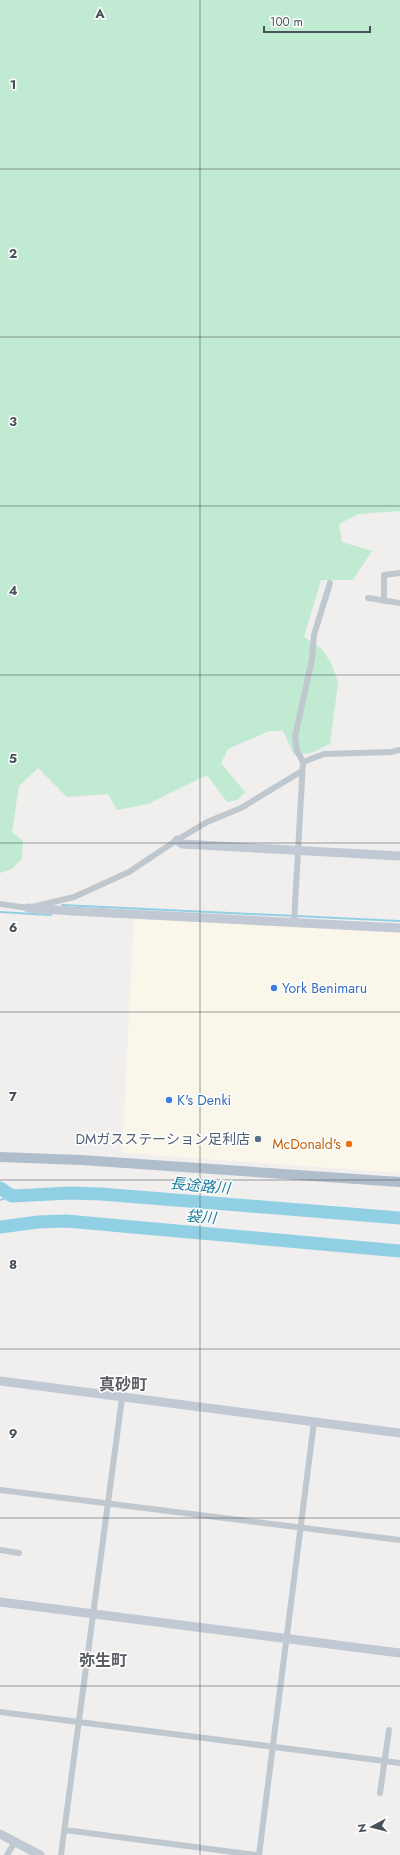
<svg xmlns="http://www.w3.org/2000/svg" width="400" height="1855" font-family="Jost,'Noto Sans JP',sans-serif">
  <rect width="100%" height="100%" fill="#f1eeee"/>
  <path fill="#faf6e9" d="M134,918L400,933V1173L122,1153Z"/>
  <path fill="#c0ebd2" d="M0,0H400V511L359,514L339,524L342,542L372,551L353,580H321L304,637L322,649L331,663L338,682L330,744L311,753L294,755L283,731H269L228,749L221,763L245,792L237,800L227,802L207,775L148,804L117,810L108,794L67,797L38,768L19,786L12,832L23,841L22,859L12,869L0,873Z"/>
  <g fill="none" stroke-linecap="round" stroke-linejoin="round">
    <path stroke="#91d0e4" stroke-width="2" d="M62,905L400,921
      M0,912L51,915
      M0,1200L12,1196"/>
    <path stroke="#91d0e4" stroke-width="13" d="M0,1188L12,1196L70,1193L101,1194L400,1218
      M0,1227L38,1222L66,1221L400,1251"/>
    <path stroke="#c0c8cf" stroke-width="6" d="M368,598L400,603
      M384,601V575L400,573
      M303,762L324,754L391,752L400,750
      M0,904L28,908L74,897L129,872L177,840L207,822L241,808L302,771
      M294,923L303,762L297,751L295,737L312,659L314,635L330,583
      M0,1490L400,1540
      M0,1550L19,1553
      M0,1712L400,1763
      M380,1793L389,1730
      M65,1830L256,1855
      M7,1855L15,1842
      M61,1855L122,1398
      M259,1855L314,1422"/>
    <path stroke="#c1c9d4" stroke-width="9" d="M177,840L182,844L400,856
      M28,908L72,911L400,928
      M0,1381L400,1433
      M0,1602L400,1653
      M0,1834L40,1855"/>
    <path stroke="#b0bdcb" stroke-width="10" d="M0,1157L81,1160L400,1182"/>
  </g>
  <path fill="none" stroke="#48515a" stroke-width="1" stroke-opacity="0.55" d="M200,0V1855M0,169H400M0,337H400M0,506H400M0,675H400M0,843H400M0,1012H400M0,1180H400M0,1349H400M0,1518H400M0,1686H400"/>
  <g fill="#3f7fe0" stroke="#fff" stroke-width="1.5">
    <circle cx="274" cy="988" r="4"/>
    <circle cx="169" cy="1100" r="4"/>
  </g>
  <circle fill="#5c6f8a" stroke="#fff" stroke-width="1.5" cx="258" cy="1139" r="4"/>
  <circle fill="#e8710a" stroke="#fff" stroke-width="1.5" cx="349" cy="1144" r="4"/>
  <g text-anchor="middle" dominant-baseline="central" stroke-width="3" stroke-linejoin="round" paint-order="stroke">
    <g font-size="14" fill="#366cbe" stroke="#fff" text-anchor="start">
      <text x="282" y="988">York Benimaru</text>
      <text x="177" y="1100">K's Denki</text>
    </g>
    <g font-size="14" fill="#4e5e75" stroke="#fff" text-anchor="end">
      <text x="250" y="1139">DMガスステーション足利店</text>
    </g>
    <g font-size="14" fill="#c56008" stroke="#fff" text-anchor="end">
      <text x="341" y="1144">McDonald's</text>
    </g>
    <g font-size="15" font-style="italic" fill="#187d9d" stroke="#fff">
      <text transform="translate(200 1186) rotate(5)">長途路川</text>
      <text transform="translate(201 1217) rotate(5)">袋川</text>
    </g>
    <g font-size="16" font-weight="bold" fill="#5b5e63" stroke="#fff">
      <text x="123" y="1384">真砂町</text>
      <text x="103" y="1660">弥生町</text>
    </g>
  </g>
  <g font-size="13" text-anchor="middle" font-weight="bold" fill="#48515a" stroke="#fff" stroke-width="3" stroke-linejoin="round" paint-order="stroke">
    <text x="100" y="18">A</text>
    <text x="13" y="89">1</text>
    <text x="13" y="258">2</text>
    <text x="13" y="426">3</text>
    <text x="13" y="595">4</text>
    <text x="13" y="763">5</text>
    <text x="13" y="932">6</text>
    <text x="13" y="1101">7</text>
    <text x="13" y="1269">8</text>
    <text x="13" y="1438">9</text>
  </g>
  <g transform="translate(372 1827) rotate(263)" stroke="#ffffff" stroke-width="3" paint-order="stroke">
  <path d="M0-3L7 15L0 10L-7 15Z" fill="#48515a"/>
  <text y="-6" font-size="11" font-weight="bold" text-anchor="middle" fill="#48515a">N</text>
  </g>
  <path d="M264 26v6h106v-6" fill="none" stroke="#48515a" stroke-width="2"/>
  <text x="270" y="26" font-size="12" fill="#48515a" stroke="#ffffff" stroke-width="3" paint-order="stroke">100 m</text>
</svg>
